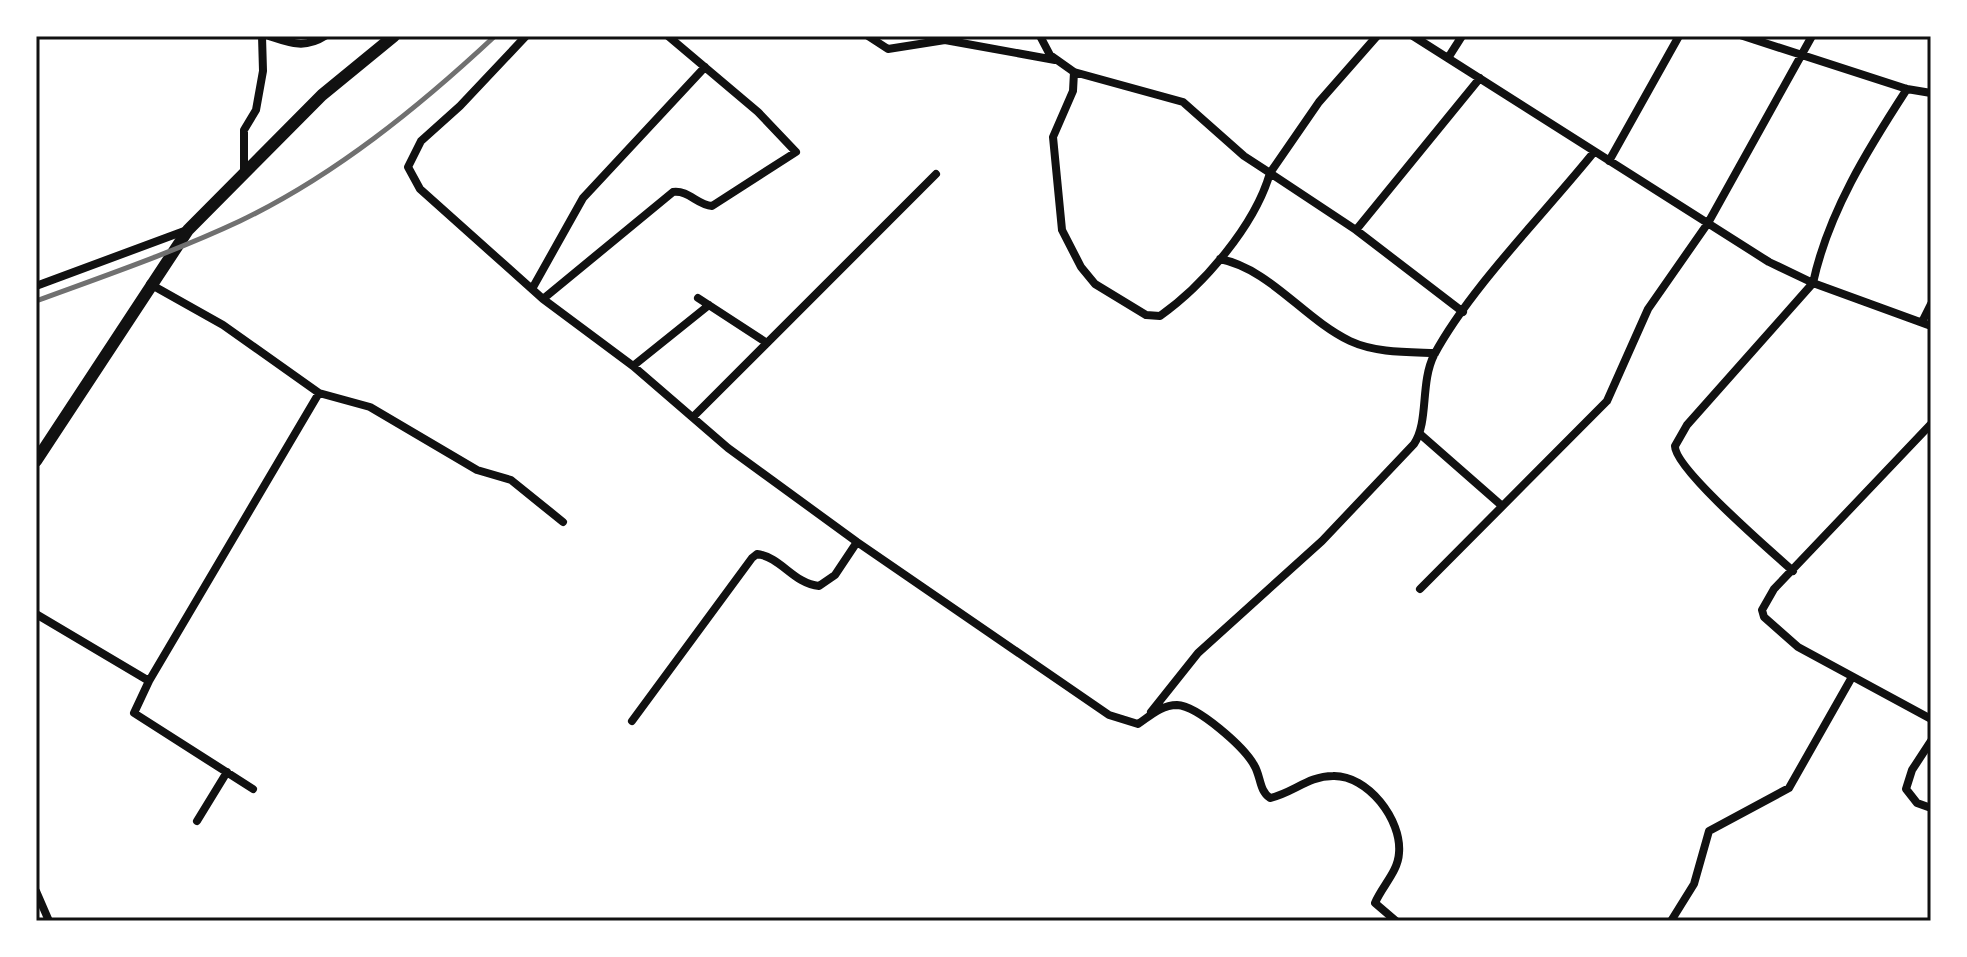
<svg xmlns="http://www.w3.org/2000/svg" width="1967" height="957" font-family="'Work Sans',sans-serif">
  <rect width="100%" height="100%" fill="#fff"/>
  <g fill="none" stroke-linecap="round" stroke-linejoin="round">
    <path stroke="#111" stroke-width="8" d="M269,36C290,43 305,49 325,36
      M526,36L460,106L421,141L408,167L420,189L543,299L633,366L728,448L857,542L1109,715L1138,724C1150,716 1161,705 1177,705C1198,706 1244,747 1254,765C1261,776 1259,791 1270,798C1293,793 1308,776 1333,776C1368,775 1402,820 1399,853C1398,872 1382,886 1375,903L1396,921
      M868,36L888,49L945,40L1055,60
      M1040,36L1050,55L1074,72L1183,102L1244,156L1270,173C1255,225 1204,285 1160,316L1146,315L1095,284L1081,267L1062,230L1053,137L1073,91L1074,72
      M1377,36L1319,102L1270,173L1356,230L1463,312
      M1413,36L1769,262L1813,283L1931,326
      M1743,36L1907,89L1931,93
      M1448,58L1462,36
      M1609,161L1679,36
      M244,171V130L256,110L263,71L262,36
      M1356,230L1480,78
      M1220,259C1270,269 1304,319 1350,341C1376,353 1407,352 1435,353
      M150,284L223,325L319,393L370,407L477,470L511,480L563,522
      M36,286L187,230
      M532,289L583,198L705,67
      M698,298L767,343
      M543,299L673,192C689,190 697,205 712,206L796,152L758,112L668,36
      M1922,322L1931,304
      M633,366L709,305
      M693,417L936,174
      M1931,424L1774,589L1762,610L1764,617L1798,647L1931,719
      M1420,434L1501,505
      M1793,571C1773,553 1674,468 1675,446L1687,425L1813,283C1828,213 1868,149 1907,89
      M1420,589L1607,401L1648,309L1708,223L1812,36
      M36,614L149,681
      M1151,712L1198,653L1322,541L1414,444C1429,422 1420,383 1434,355C1470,288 1545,213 1594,152
      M632,721L752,558L757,554C781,557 794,584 819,586L835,575L857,542
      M1931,741L1912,770L1906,789L1917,803L1931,808
      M253,789L134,713L149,681L319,393
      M197,821L227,772
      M36,891L49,921
      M1671,921L1694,884L1709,831L1789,788L1852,677"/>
    <path stroke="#111" stroke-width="12" d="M36,461L188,230L322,95L394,36"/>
    <path stroke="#707070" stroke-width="5" d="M36,301C104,276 174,252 240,221C334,176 419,107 495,36"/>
  </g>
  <rect width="1967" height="957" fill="none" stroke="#ffffff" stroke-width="76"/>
  <rect x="38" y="38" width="1891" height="881" fill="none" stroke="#111" stroke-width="3"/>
</svg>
